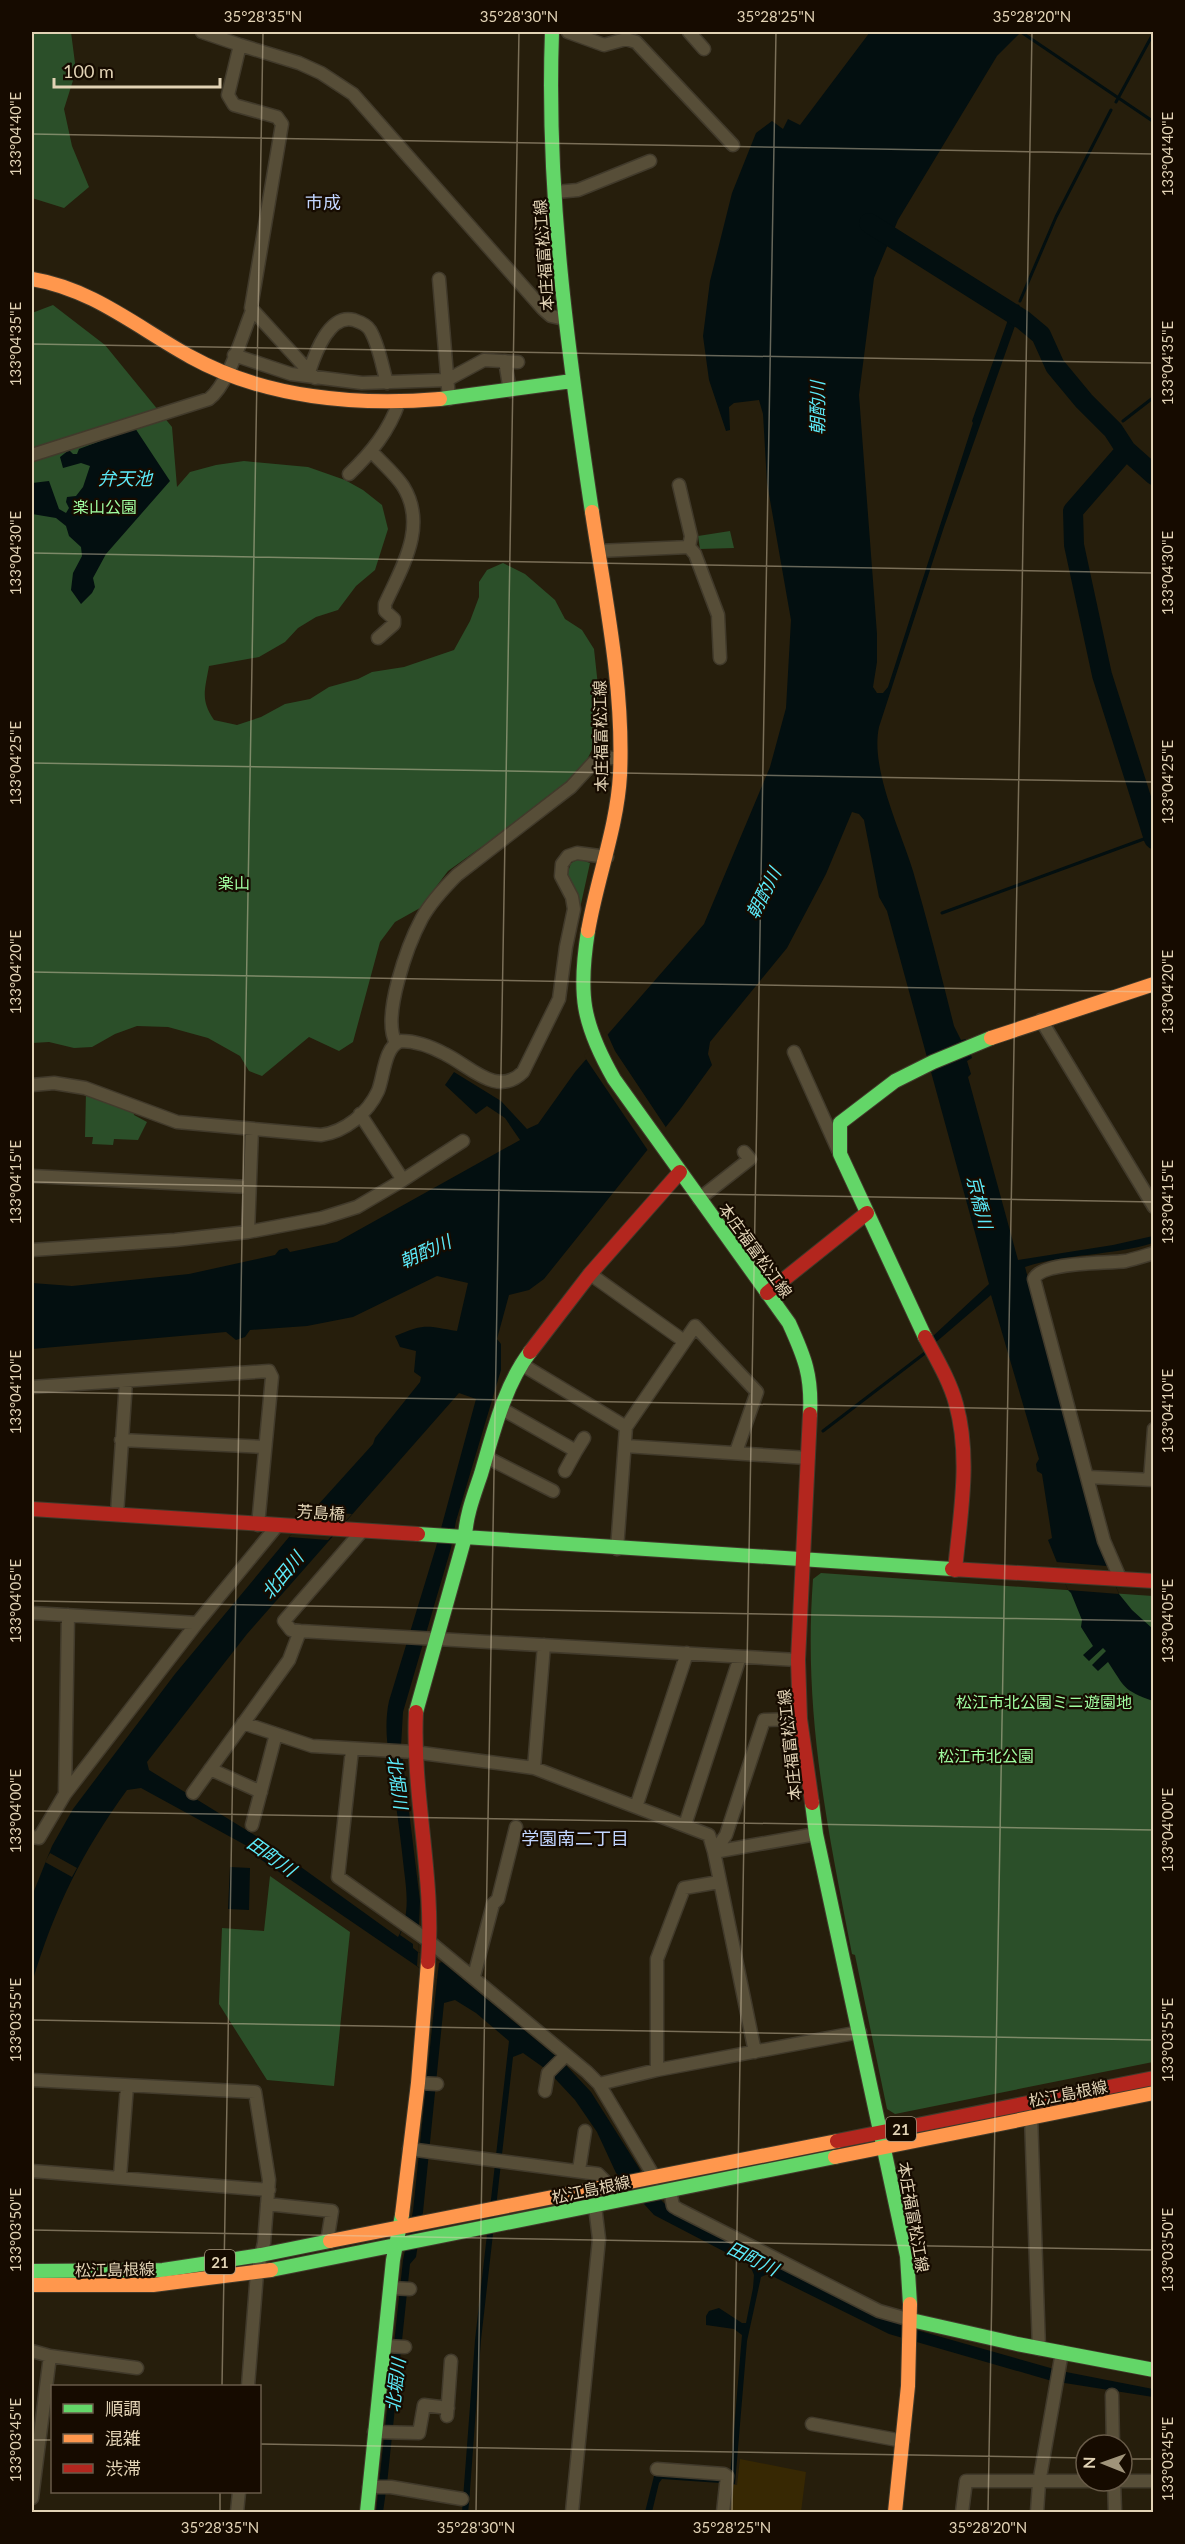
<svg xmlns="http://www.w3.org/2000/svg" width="1185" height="2544" font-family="Lato,'Noto Sans JP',sans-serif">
  <rect width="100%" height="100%" fill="#261e0c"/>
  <path fill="#372803" d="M740,2459L806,2472L801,2512H727L729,2485H737Z"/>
  <path fill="#2b4f29" d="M32,32H71L76,71L64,109L72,146L89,187L64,208L32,198Z
    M53,305L105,345L172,427L177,487L190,472L216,465L244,461L308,467L345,480L363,490L382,505L388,529L375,570L356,586L338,610L316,617L298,628L285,642L259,657L209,666C205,690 200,699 214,720L237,725L261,717L285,704L310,699L329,687L358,679L372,672L404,667L454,650L470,621L479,597V582L487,570L503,563L525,574L555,600L565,619L582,630L594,649L598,686L597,739L586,762L564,784L540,802L515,827L480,848L448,871L420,908L395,922L380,942L353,1042L339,1051L309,1037L262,1076L249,1071L240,1056L208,1038L168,1027L137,1026L115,1034L92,1047L74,1048L49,1042L32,1043V313Z
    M730,531L734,548L700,549L698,536Z
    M579,859L590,863L579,913L577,895L567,875L571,863Z
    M86,1092L133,1109L134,1115L147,1122L138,1140L114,1139L113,1145L92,1144L93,1137H85Z
    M821,1573L1153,1596V2062L895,2114L887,2109L855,1955L852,1954C827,1825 803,1713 813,1579Z
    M270,1876L350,1932L334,2086L267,2080L219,2004L222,1928L264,1931Z"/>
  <path fill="#030f10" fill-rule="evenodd" d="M870,32H1021L997,56L898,220L874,278L859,395L877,634V662L873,687L877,693H883L888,687L973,423L972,421L1009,317L1016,323L944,527L879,727C870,769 901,831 913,871C928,923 941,974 954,1026L961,1040L966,1039L972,1058L967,1061L971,1074L968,1077L1018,1260L1113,1245L1153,1236V1243C1112,1256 1067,1253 1025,1267L1099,1544L1119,1594L1132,1610L1153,1629V1701C1122,1690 1125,1687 1108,1662L1098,1671L1092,1665L1106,1651L1103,1648L1089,1661L1083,1655L1093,1646L1081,1627L1082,1620L1071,1593L1068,1590L1048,1540L1052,1538L1042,1474L1037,1471L1036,1464L1039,1459L991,1295L935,1343L932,1337L989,1284L887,911L879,897L864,820L859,814L852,812L826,874L787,948L710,1042L708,1054L712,1065L681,1108L544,1279L529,1290L509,1295L497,1339L501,1344V1370L456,1521L451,1548L403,1712L401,1746L420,1901L418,1952L442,1962L564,2063L591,2092L639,2168L648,2187L671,2210L906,2327L1061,2371L1153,2389V2397L1052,2381L889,2334L768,2274L761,2277L747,2341L735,2484L662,2479L659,2483L652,2512H645L655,2472L730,2477L742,2335L734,2329L706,2325V2316L709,2311L719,2308L742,2323H746L753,2288L754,2275L750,2265L654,2215L616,2173L597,2132L575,2100L547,2070L523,2053L513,2057L481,2340L469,2504L468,2512H462L475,2340L509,2041L476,2013L455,2000L444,2003L423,2212L416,2257L410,2264L387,2484L383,2512H376L403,2260L413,2211L437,1980L260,1859L247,1846L141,1788L127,1790C82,1852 54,1909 32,1983V1896L52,1846L73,1809L175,1674L289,1537L373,1444L375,1438L420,1382L421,1377L414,1372L416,1351L400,1347L395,1336C426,1323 426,1326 457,1331L468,1283L437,1276L353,1317L307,1326L250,1330L245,1337L236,1340L226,1332L32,1349V1283L72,1286L189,1274L275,1255L279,1250L287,1248L290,1252L337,1242L520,1140L505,1118L487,1106L476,1114L445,1085L454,1072L501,1101L527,1129L538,1124L575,1072L704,924L770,767L786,708L791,620L767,483L763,414L759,400L734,403L729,407L730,430L726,431L709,380L703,336L710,281L732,193L756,133L772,121L783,129L788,119L800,125ZM459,1393L476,1399L436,1547L389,1701C383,1729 389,1756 393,1783C397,1812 401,1841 404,1870C407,1893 410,1916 398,1937L269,1844L149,1770L147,1762L247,1634Z
    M135,428L170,481L106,554L93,578L95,587L92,593L81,604L71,590L73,573L82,556L81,547L69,536L66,526L56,518L32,514V483L49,481L59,509L66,513L69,508L66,502L67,497L76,496L83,487L90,466L81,463L63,468L60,457L69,450L73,454H77L79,449Z
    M230,1867L250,1868L249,1910L228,1909Z"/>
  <path fill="#261e0c" d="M606,1031L615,1051L667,1129L649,1152L584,1056Z
    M312,1511L352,1514L328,1540L289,1537Z
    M1056,1562L1107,1566L1119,1594L1068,1590Z
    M269,1844L285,1855L260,1859L247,1846Z
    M50,1853L77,1868L72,1877L45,1862Z
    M406,1919L420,1927L418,1952L442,1962L439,1963L437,1980L417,1966L418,1952L413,1948V1944L400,1935Z"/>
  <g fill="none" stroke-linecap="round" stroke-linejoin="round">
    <path stroke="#030f10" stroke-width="3" d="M1021,32L1154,122
      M1116,102L1154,32
      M1020,301L1056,217L1111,110
      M1012,323L1017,317L1018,306
      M1123,421L1154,397
      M1113,430L1118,426
      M942,913L1152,836
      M823,1431L925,1353"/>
    <path stroke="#030f10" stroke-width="20" d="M869,223L1023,320L1041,335L1055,366L1084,401L1113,430L1126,450L1154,475
      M1126,450L1073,511L1074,545L1102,675L1154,839"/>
    <g stroke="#413a2b" stroke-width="15">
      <path id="street" d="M202,32L240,45
        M568,32L604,45L626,39L636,42L733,145
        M689,32L704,49
        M556,192L578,190L650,161
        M439,279L449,399
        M234,355L291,374L362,383L447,380L484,360L518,362
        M505,361L510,391
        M309,372C315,354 329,313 354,320C360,322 367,325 370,330C379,345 382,366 387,383
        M315,378L251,308L282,124L277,117L234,105L228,95L240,45L299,63L321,73L353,94L543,309L551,316L564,319
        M372,452C382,463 395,474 403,486C428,526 402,567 385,604V611L394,619V624L378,638
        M32,455L209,399C229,384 242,335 252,311
        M349,474C371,453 389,431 399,402
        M689,547L695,554L718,615L720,658
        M598,551L689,547L691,536L679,485
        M1041,1020L1154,1207
        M396,1043C381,1017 408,944 422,918C431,902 444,888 457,875L571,787L593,763L603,758H620
        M794,1052L838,1150
        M32,1085L54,1083L85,1088L177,1122L321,1135C345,1132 368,1113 378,1091C384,1077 384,1046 401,1041C416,1041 432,1047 445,1054C470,1066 497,1098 523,1072L559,999L566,947L574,909L572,897L561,876L562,864L568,856L577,853L607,857
        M32,1176L249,1187
        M403,1180L463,1141
        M699,1199L750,1159L744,1152
        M248,1232L252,1129
        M32,1250L175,1240L248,1232L322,1218L357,1207L403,1180L360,1114
        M590,1274L684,1341
        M521,1364L626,1427
        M32,1387L269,1371L272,1377L258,1525
        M502,1409L576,1451L565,1471
        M121,1440L265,1447
        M625,1446L808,1458
        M576,1451L584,1438
        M486,1457L553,1491
        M1087,1477L1154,1480
        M1150,1480L1154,1429
        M117,1514L126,1381
        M617,1549L626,1427L695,1326L757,1392L736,1452
        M1120,1578L1104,1541L1034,1279C1042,1261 1107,1264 1126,1261C1135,1259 1144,1256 1154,1253
        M32,1613L197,1623
        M300,1631L291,1630L284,1621L362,1531
        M243,1723L312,1746L414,1752L534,1768L709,1835L714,1852L755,2052
        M352,1750L338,1877L430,1942L587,2072L599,2084L655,2178
        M534,1768L544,1645
        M210,1769L261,1792
        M193,1793L289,1660L300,1631L798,1660
        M65,1794L197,1623L277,1526
        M636,1807L687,1653
        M252,1825L276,1734
        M685,1825L740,1657
        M32,1837L39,1838L65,1794L68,1615
        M714,1852L726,1835L764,1720L800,1719
        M714,1852L816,1834
        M474,1976L493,1904L498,1899L516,1827
        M657,2070V1959L684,1888L719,1882
        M32,2080L255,2092L269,2180L264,2243L257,2273L248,2386
        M418,2083L437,2084
        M599,2084L657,2070L860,2032
        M545,2091L548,2073L566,2055
        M1031,2116L1039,2349
        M409,2149L598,2174L611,2187
        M579,2170L585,2131
        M32,2171L269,2190
        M120,2177L127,2086
        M670,2190L673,2206L678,2209L879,2311L911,2320
        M267,2204L332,2211L327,2242
        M390,2288L410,2289
        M386,2346L405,2347
        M32,2351L50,2356L137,2368
        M1112,2395L1113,2445
        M447,2416L451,2361
        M812,2424L903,2441
        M374,2432L419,2433L424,2405L448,2408
        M657,2469L724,2474L727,2476L723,2512
        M1114,2481L1115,2512
        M369,2487H391L462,2499
        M32,2498L50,2356
        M237,2512L239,2492
        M572,2512L599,2239L595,2206
        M962,2512L966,2481H1154
        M1037,2512L1039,2483L1062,2352"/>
    </g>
    <g stroke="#413a2b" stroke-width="16">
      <path id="fast" d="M552,32C546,193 568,353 592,512
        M440,399L572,381
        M588,931C578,994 582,1023 614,1079L789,1323C805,1358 812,1376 810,1414
        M925,1337L840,1154V1123L895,1081L933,1062L991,1038
        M418,1534L952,1569
        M416,1712L465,1537C466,1515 474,1495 481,1474C493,1434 504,1386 530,1352
        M812,1803L816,1834L907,2256L910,2304
        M271,2270L835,2157
        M32,2271L163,2270L261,2255L330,2241
        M911,2320L1017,2344L1154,2370
        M367,2512L393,2260L402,2215"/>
    </g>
    <g stroke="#413a2b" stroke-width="16">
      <path id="slow" d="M32,279C93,289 138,328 191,357C265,398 357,406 440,399
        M588,931C597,878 617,828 620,775C624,687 605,598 592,512
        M991,1038L1154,984
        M835,2157L1154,2093
        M402,2215L418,2083L428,1962
        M330,2241L837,2141
        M32,2285H153L271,2270
        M895,2512L908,2386L910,2304"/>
    </g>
    <g stroke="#413a2b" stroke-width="16">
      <path id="jam" d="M767,1293L867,1213
        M925,1337C936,1358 950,1381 956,1404C971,1458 960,1516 955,1570
        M530,1352L590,1274L680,1172
        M810,1414L798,1660L800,1719L812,1803
        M32,1509L418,1534
        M952,1569L1154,1581
        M416,1712C412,1796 435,1879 428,1962
        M837,2141L1154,2078"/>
    </g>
    <use href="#street" stroke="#574e38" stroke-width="12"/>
    <use href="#fast" stroke="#63d668" stroke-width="14"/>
    <use href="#slow" stroke="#ff974d" stroke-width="14"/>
    <use href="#jam" stroke="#b3261e" stroke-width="14"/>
  </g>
  <path fill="none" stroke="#e2d3b5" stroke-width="1.5" stroke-opacity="0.45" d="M32,134L1154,154M32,344L1154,363M32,553L1154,573M32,763L1154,782M32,972L1154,992M32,1182L1154,1202M32,1392L1154,1411M32,1601L1154,1621M32,1811L1154,1830M32,2020L1154,2040M32,2230L1154,2250M222,2386L263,32M32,2440H52M260,2444L1086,2458M1122,2459H1154M220,2512V2492M476,2512L519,32M732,2512L776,32M988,2512L1032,32"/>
  <g text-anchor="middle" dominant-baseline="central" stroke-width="4.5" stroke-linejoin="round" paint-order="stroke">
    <g fill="#160b00" stroke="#a5977f" stroke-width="1.5">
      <rect x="886" y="2117" width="30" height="24" rx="4.5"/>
      <rect x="205" y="2250" width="30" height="24" rx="4.5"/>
    </g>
    <g font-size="15" font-weight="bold" fill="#e2d3b5">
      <text x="901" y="2129">21</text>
      <text x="220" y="2262">21</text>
    </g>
    <g font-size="16" fill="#e2d3b5" stroke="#160b00">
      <text transform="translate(543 255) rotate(-94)">本庄福富松江線</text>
      <text transform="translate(600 736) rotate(-91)">本庄福富松江線</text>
      <text transform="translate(756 1250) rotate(54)">本庄福富松江線</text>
      <text transform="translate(321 1512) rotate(4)">芳島橋</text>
      <text transform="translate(789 1745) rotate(-96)">本庄福富松江線</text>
      <text transform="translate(1068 2093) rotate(-11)">松江島根線</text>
      <text transform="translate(591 2189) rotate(-12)">松江島根線</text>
      <text transform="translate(914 2217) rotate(80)">本庄福富松江線</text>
      <text transform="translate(115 2269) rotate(-1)">松江島根線</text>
    </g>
    <g font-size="16" fill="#a0fda0" stroke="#160b00">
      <text x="105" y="506">楽山公園</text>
      <text x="234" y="882">楽山</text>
      <text x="1044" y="1701">松江市北公園ミニ遊園地</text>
      <text x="986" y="1755">松江市北公園</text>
    </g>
    <g font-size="18" fill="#c2d6ff" stroke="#160b00">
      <text x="323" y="202">市成</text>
      <text x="575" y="1838">学園南二丁目</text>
    </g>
    <g font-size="18" font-style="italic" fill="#5ceaf8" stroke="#160b00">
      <text transform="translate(817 408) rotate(-90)">朝酌川</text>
      <text x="125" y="478">弁天池</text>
      <text transform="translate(763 893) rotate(-63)">朝酌川</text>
      <text transform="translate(980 1202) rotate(76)">京橋川</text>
      <text transform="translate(425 1251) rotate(-24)">朝酌川</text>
      <text transform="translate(282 1575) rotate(-51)">北田川</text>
      <text transform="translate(398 1782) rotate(82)">北堀川</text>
      <text transform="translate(272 1856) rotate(35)">田町川</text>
      <text transform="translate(753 2258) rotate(26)">田町川</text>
      <text transform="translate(395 2385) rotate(-83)">北堀川</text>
    </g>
  </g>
  <rect width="1185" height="2544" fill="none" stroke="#160b00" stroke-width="66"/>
  <rect x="51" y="2385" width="210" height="108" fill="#160b00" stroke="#685b48" stroke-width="1.5"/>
  <rect x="63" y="2404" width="30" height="9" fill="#63d668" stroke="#685b48" stroke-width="1.5"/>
  <text x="105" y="2415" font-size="18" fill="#e2d3b5">順調</text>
  <rect x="63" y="2434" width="30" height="9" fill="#ff974d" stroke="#685b48" stroke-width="1.5"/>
  <text x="105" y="2445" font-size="18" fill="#e2d3b5">混雑</text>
  <rect x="63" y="2464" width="30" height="9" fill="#b3261e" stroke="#685b48" stroke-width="1.5"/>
  <text x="105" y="2475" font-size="18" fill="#e2d3b5">渋滞</text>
  <g transform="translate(1104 2463) rotate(271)"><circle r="28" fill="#160b00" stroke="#685b48" stroke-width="1.5"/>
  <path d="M0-4.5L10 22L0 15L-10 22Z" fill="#a0947a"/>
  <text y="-9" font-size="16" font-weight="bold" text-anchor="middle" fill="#e2d3b5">N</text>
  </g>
  <path d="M54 78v9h166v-9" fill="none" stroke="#e2d3b5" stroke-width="3"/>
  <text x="63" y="78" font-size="18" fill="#e2d3b5" stroke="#160b00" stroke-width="4.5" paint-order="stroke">100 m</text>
  <rect x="33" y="33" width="1119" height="2478" fill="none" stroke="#e2d3b5" stroke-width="2"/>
  <g font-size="15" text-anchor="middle" fill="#e2d3b5">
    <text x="263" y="22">35°28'35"N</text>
    <text x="519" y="22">35°28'30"N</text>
    <text x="776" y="22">35°28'25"N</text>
    <text x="1032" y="22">35°28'20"N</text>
    <text transform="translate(16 134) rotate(-90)" y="5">133°04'40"E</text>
    <text transform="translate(1168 154) rotate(-90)" y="5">133°04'40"E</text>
    <text transform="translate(16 344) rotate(-90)" y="5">133°04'35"E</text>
    <text transform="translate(1168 363) rotate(-90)" y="5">133°04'35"E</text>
    <text transform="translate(16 553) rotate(-90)" y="5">133°04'30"E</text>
    <text transform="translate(1168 573) rotate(-90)" y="5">133°04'30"E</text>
    <text transform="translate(16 763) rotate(-90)" y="5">133°04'25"E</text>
    <text transform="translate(1168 782) rotate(-90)" y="5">133°04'25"E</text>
    <text transform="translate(16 972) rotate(-90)" y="5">133°04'20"E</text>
    <text transform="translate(1168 992) rotate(-90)" y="5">133°04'20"E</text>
    <text transform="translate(16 1182) rotate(-90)" y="5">133°04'15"E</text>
    <text transform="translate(1168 1202) rotate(-90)" y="5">133°04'15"E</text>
    <text transform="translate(16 1392) rotate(-90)" y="5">133°04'10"E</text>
    <text transform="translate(1168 1411) rotate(-90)" y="5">133°04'10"E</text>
    <text transform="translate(16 1601) rotate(-90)" y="5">133°04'05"E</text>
    <text transform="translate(1168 1621) rotate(-90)" y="5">133°04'05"E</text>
    <text transform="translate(16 1811) rotate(-90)" y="5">133°04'00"E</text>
    <text transform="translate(1168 1830) rotate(-90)" y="5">133°04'00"E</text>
    <text transform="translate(16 2020) rotate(-90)" y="5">133°03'55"E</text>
    <text transform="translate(1168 2040) rotate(-90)" y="5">133°03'55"E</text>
    <text transform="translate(16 2230) rotate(-90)" y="5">133°03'50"E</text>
    <text transform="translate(1168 2250) rotate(-90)" y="5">133°03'50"E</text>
    <text transform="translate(16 2440) rotate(-90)" y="5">133°03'45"E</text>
    <text transform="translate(1168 2459) rotate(-90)" y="5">133°03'45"E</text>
    <text x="220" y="2533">35°28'35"N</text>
    <text x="476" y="2533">35°28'30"N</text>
    <text x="732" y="2533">35°28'25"N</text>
    <text x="988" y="2533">35°28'20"N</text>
  </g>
</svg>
